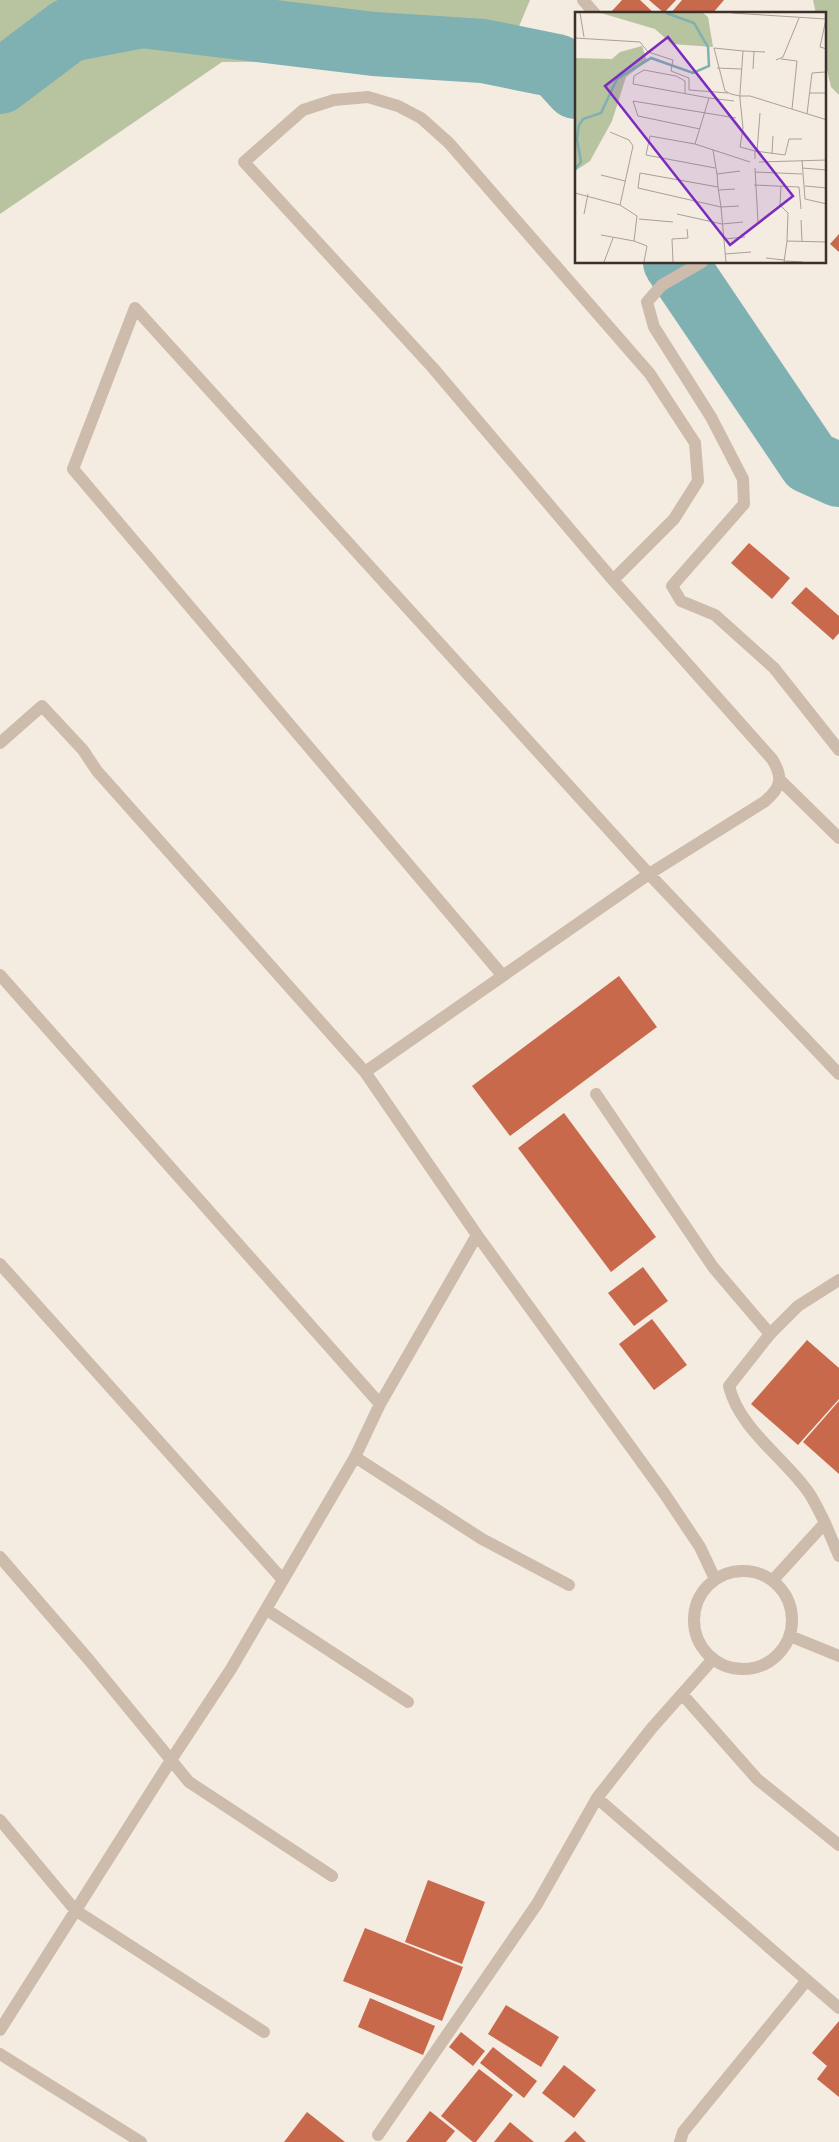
<svg xmlns="http://www.w3.org/2000/svg" width="839" height="2142" font-family="Quicksand,sans-serif">
  <rect width="100%" height="100%" fill="#f4ebe1"/>
  <path fill="#b8c4a0" d="M0,0H530L505,60L222,62L0,214Z
    M813,0H839V95L831,87L825,61V14H816Z"/>
  <g fill="none" stroke-linecap="round" stroke-linejoin="round">
    <path stroke="#7fb0b2" stroke-width="64" d="M0,82L69,30L142,16L374,44L483,51L557,66L576,87
      M675,262L810,462L839,475"/>
  </g>
  <path fill="#c8694b" d="M622,0H640L655,14H613L611,12Z
    M649,0H676L664,13Z
    M682,0H724L712,14H670Z
    M839,234V252L830,244Z
    M749,543L790,578L772,599L731,563Z
    M806,587L839,616V633L833,640L791,603Z
    M619,976L657,1027L510,1136L472,1086Z
    M564,1113L656,1237L611,1272L518,1148Z
    M643,1267L668,1301L634,1326L608,1293Z
    M652,1319L687,1365L654,1390L619,1344Z
    M807,1340L839,1368V1399L798,1445L751,1404Z
    M839,1401V1474L803,1442Z
    M428,1880L485,1902L462,1964L405,1942Z
    M365,1928L463,1967L442,2021L343,1981Z
    M370,1998L435,2026L423,2055L358,2027Z
    M506,2005L559,2037L541,2067L488,2034Z
    M839,2021V2097L817,2079L827,2066L812,2053Z
    M461,2032L485,2051L473,2066L449,2047Z
    M493,2047L537,2081L524,2098L480,2063Z
    M564,2065L596,2090L574,2118L542,2093Z
    M479,2069L513,2095L476,2142H473L441,2116Z
    M430,2111L455,2131L446,2142H406Z
    M307,2112L345,2142H284Z
    M510,2122L534,2142H494Z
    M575,2131L586,2142H564Z"/>
  <g fill="none" stroke-linecap="round" stroke-linejoin="round">
    <path stroke="#cdbbac" stroke-width="12" d="M596,1094L713,1267L770,1334"/>
    <path stroke="#cdbbac" stroke-width="12" d="M583,0L595,14
      M702,262L662,285L647,302L654,327L711,417L743,479L744,504L672,586L681,601L715,615L774,668L839,750
      M0,743L42,706L83,750L97,771L365,1072L477,1235L664,1493L700,1547L715,1579
      M780,780L839,838
      M0,975L380,1404
      M503,976L73,469L135,308L649,874L839,1074
      M365,1072L649,874L764,802C781,788 784,778 772,759L613,580L433,368L244,162L303,110L334,100L368,97L398,106L421,118L449,143L650,374L695,443L698,481L674,519L613,580
      M477,1235L380,1404L355,1457L482,1539L569,1585
      M0,1264L283,1580L355,1457
      M825,1523L839,1556
      M0,1557L89,1660L171,1760L231,1669L283,1580
      M694 1620a49 49 0 1 1 98 0a49 49 0 1 1-98 0Z
      M773,1580L825,1523C820,1513 815,1502 809,1493C785,1458 739,1429 729,1386L770,1334L798,1306L839,1280
      M267,1610L408,1702
      M790,1636L839,1656
      M682,1694L757,1779L839,1845
      M597,1798L839,2008
      M0,1820L75,1910L264,2032
      M0,2030L171,1760L189,1782L332,1876
      M0,2054L141,2142
      M378,2135L537,1904L597,1798L651,1729L713,1659
      M680,2142L683,2132L807,1980"/>
  </g>
  <g transform="translate(575 12)">
    <rect width="251" height="251" fill="#f4ebe1"/>
    <path d="M26,1H128L133,5L138,35L97,32L80,17ZM67,34L72,49L51,65L37,109L15,149L0,159V46L37,47L45,40Z" fill="#b8c4a0"/>
    <path fill="none" stroke="#7fb0b2" stroke-width="2.5" d="M0,157L6,150L2,127L4,113L8,107L26,101L42,67L76,46L118,61L134,54L133,35L119,11L91,1"/>
    <path fill="none" stroke="#aaa098" stroke-width="1" d="M5,1L9,25M157,1L251,7L245,35L252,37M0,26L65,30L73,40L98,48L96,59L114,66V78L153,81M168,39L190,40M206,47L222,49L217,97M201,48L208,45L224,6M142,56L166,57M178,57L179,40M110,81V69L101,64L69,58L59,64L58,72L134,86L159,89M234,81H252M232,102L237,61L250,60L252,56M125,117L63,104L58,89L161,106M35,120L54,128L58,134L45,193M120,132L134,86M138,138L142,162L165,159M180,139L210,143L214,127H227M182,140L185,101M197,142L198,124M180,147V139L165,135L168,116L165,87V81L168,39L139,36L150,79L156,82L165,84H175L252,108M227,148L230,187L252,192M184,150L252,148M140,156L71,143L75,124L120,132L175,150M180,156L183,211M227,156L252,158M180,160L227,162M142,162L143,175L65,161L63,176L146,195L143,175M26,163L50,169M179,173L224,175L226,197M206,174L205,193L213,201L212,229L252,230M230,174L252,176M144,178L160,177M0,181L45,193L62,204L59,229L72,234L69,250M9,202L13,182M102,202L147,212L168,210M64,207L98,210M226,208L227,229M26,223L59,229M149,227L170,225M150,242L176,240M191,246L209,248M209,249L228,250M29,250L38,226M98,250L97,227L113,226L112,217M151,250L146,195L164,194M209,250L212,229"/>
    <path fill="#7b2cbf" fill-opacity="0.15" stroke="#7b2cbf" stroke-width="2.5" d="M93,25L218,184L155,233L30,74Z"/>
    <rect width="251" height="251" fill="none" stroke="#3b302b" stroke-width="2.5"/>
  </g>
</svg>
